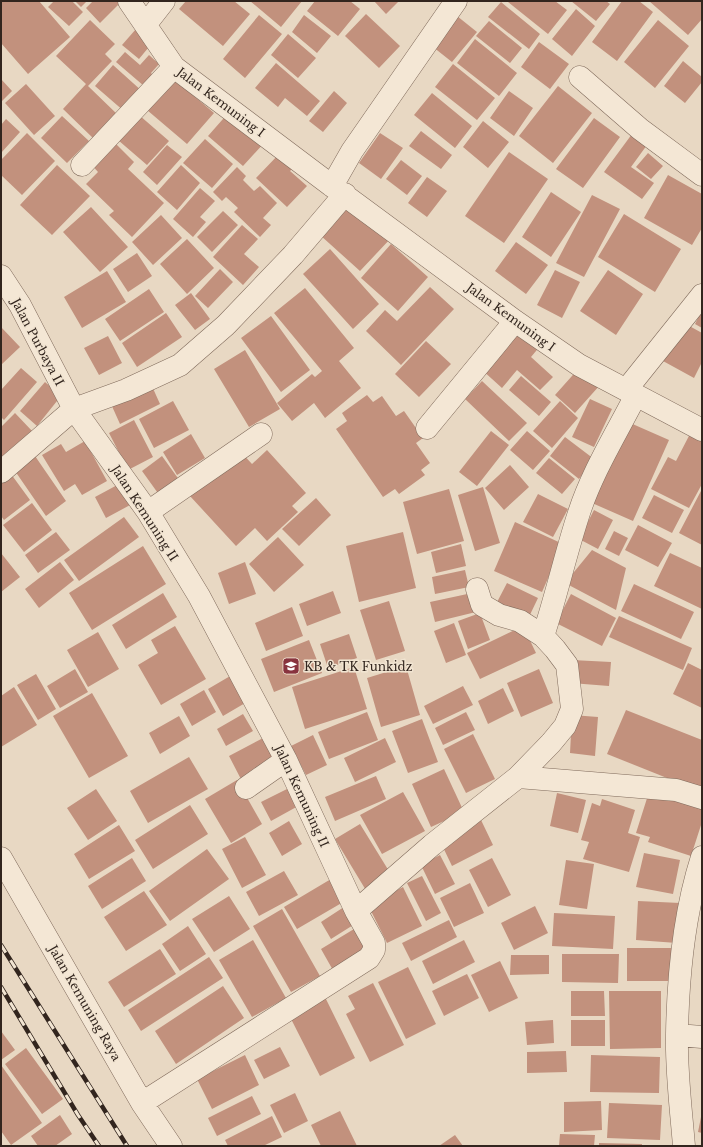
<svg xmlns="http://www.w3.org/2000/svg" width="703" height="1147" font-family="'Libre Baskerville',serif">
  <rect width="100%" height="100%" fill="#e8d8c3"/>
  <path fill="#c2917d" d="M1,1H39L70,37L28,74L1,43Z
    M54,1H72L83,12L69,26L48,7Z
    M75,1H87L81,7Z
    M93,1H122L100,23L86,8Z
    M186,1H234L250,14L223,46L179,9Z
    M250,1H302L281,27Z
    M315,1H350L360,9L338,36L307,11Z
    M374,1H399L386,14Z
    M509,1H555L567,10L548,34L508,2Z
    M571,1H606L610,4L596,21Z
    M622,1H639L653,12L617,61L592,42Z
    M649,1H702V19L688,35Z
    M501,2L540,34L529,49L488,17Z
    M576,9L595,26L572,56L552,39Z
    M452,12L477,32L452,62L428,43Z
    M366,14L400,46L379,68L345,36Z
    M259,15L282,34L245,78L223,59Z
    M304,15L331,36L317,53L292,32Z
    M90,20L115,44L105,54L112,61L88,86L118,115L94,139L63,109L86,84L56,56Z
    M658,20L689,46L655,88L624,62Z
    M489,21L522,48L510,63L476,36Z
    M136,29L153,42L139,59L122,45Z
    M288,34L316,58L298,78L271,55Z
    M475,39L517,73L499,96L457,63Z
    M539,42L569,64L550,89L521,67Z
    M125,52L140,65L149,55L159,64L151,73L153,75L144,86L116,62Z
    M683,61L702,77V82L685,103L664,86Z
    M276,63L320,101L307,116L285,98L278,107L255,88Z
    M453,64L495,98L477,120L435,87Z
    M113,65L143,92L125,112L95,86Z
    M1,79L12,91L1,102Z
    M174,79L214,113L187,144L147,110Z
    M26,84L55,116L34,135L5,103Z
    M558,86L592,113L553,163L519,136Z
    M334,91L347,103L323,132L309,121Z
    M509,91L533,108L514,136L490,118Z
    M432,93L472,126L455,148L414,115Z
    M230,111L265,142L243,166L208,136Z
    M139,115L169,141L147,165L118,140Z
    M62,116L89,141L67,163L41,138Z
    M594,118L620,137L583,188L556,169Z
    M6,119L20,132L1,153V125Z
    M483,121L509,142L488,168L463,147Z
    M421,131L452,155L441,169L409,146Z
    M27,133L55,161L22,195L1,175V160Z
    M380,133L403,148L381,179L359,163Z
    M632,134L647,145L631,167L654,183L642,199L604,172Z
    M205,139L233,164L212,188L183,163Z
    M112,140L134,162L128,169L164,203L132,237L109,215L114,211L86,184L98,172L90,163Z
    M167,145L182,157L157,185L143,172Z
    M281,152L296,165L290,171L307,186L287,207L256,178Z
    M509,152L548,179L504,243L465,216Z
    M648,153L663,166L651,179L636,167Z
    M401,160L422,176L407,195L386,179Z
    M57,165L90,196L52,235L20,205Z
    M181,165L200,183L177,210L157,192Z
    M237,167L246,176L243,180L254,191L260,186L277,203L263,218L271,225L260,237L234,212L238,208L226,197L222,201L213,192Z
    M668,175L702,194V228L692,245L644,218Z
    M427,177L447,191L427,217L408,203Z
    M200,188L215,201L200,217L206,222L193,237L173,219Z
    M551,192L581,212L551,257L522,237Z
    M592,195L620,209L584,277L556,263Z
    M352,200L392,237L360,271L320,235Z
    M91,207L128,247L100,272L63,232Z
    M223,211L238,225L212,252L197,237Z
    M624,214L681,249L655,292L598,257Z
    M161,215L182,238L153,265L132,242Z
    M242,225L258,239L244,254L259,267L243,285L213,257Z
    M187,239L214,268L187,294L160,264Z
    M516,242L548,265L526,294L495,271Z
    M391,244L428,277L398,311L361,278Z
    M330,249L379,304L353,329L303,274Z
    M137,253L152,276L128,292L113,269Z
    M220,269L233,282L208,308L195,296Z
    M555,270L580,282L562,318L537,305Z
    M608,270L643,294L616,335L580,311Z
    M107,271L126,302L82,328L64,297Z
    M430,287L454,309L401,365L366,331L385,310L397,321Z
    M305,288L354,348L339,361L361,388L325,418L314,403L292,421L277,403L312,374L315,377L322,371L274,313Z
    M149,289L164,312L120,341L105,319Z
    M191,293L210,319L195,330L175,305Z
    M702,310V328L695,324Z
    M166,313L182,337L137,367L122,343Z
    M271,316L310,370L281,392L241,338Z
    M684,323L702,333V362L694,378L663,361Z
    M519,326L541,345L531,357L553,377L540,390L517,370L502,388L481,369Z
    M1,327L20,347L1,365Z
    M108,336L122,363L99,375L84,348Z
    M426,341L451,364L419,397L395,374Z
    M245,350L280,409L249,427L214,369Z
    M580,367L600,385L575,413L555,395Z
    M21,368L37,382L4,420L1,417V390Z
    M521,376L551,402L539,416L509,390Z
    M482,381L527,423L509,441L465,399Z
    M45,382L61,396L37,426L20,411Z
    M151,384L160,404L120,424L111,404Z
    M367,395L373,402L382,396L396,416L404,411L423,438L416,443L430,463L421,470L425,475L399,494L395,489L383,497L336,429L347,421L342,413Z
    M590,399L612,409L594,447L572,437Z
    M173,401L189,430L154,448L139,419Z
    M560,401L578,418L552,448L533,431Z
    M15,413L33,432L5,459L1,455V427Z
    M134,420L153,457L128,470L109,433Z
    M628,422L669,440L633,521L592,503Z
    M491,431L509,445L477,486L459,472Z
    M527,431L550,451L533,470L510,450Z
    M691,432L702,437V484L689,508L651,489L668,457L676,461Z
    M191,434L205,458L177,475L163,452Z
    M565,437L594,459L579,479L550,456Z
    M85,441L107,481L82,495L75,484L64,491L42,455L61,444L66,452Z
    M239,450L252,464L267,450L306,493L292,506L298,512L267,541L255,528L236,546L190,496Z
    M35,456L66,501L46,516L15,471Z
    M162,456L180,481L160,496L142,471Z
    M549,458L575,479L562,494L536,473Z
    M510,465L529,487L504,510L485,488Z
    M11,474L30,500L4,520L1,516V482Z
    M121,483L132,504L106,518L95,497Z
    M483,487L500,543L475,551L458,495Z
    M449,489L464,541L417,554L403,502Z
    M702,489V545L679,533Z
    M538,494L568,509L553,537L523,522Z
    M654,495L684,510L672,533L642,518Z
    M316,498L331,515L299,546L282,529Z
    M32,503L52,530L24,552L3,525Z
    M594,510L613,520L598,549L579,539Z
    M124,517L139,537L79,581L64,560Z
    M515,522L563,544L542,592L494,571Z
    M638,525L672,543L658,567L625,550Z
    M614,531L628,538L619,556L605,549Z
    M56,532L70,550L38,573L25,555Z
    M403,532L416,588L359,602L346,546Z
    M278,537L304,565L274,592L249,564Z
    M461,544L466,566L436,573L431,552Z
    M143,546L166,584L92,630L69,593Z
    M592,550L626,568L616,610L565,583Z
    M1,553L20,577L1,592Z
    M670,553L702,568V609L654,586Z
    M60,562L74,580L39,608L25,589Z
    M245,562L256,594L229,604L218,573Z
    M465,570L469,587L435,594L432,577Z
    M507,583L538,598L527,621L495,606Z
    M634,584L694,612L681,639L621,611Z
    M333,591L341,613L307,626L299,604Z
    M163,593L177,617L126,649L112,625Z
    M472,593L476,612L435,622L430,602Z
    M571,594L616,618L602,646L556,623Z
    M389,601L405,651L376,660L360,610Z
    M292,607L303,636L266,651L255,623Z
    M480,613L490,640L468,649L458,621Z
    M619,616L692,648L683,670L609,637Z
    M454,623L466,655L446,663L434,631Z
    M175,626L206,679L161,705L138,665L158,653L151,640Z
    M523,626L536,653L480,679L467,653Z
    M98,632L119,669L88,687L67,650Z
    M349,634L357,658L328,668L320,644Z
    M309,640L322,673L274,692L261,659Z
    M572,660L611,662L609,686L571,683Z
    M688,663L702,670V708L673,694Z
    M406,666L420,715L381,727L367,678Z
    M354,667L367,709L305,729L292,687Z
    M75,669L88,692L60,708L47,686Z
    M539,669L553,703L521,717L507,683Z
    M237,672L252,699L223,716L208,689Z
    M36,674L56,709L38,720L17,685Z
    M463,686L473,705L433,724L424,706Z
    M14,687L37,725L1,747V696Z
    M503,688L514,711L488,724L478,701Z
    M204,690L216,712L192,726L180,704Z
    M92,693L128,756L89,778L53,716Z
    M626,710L702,740V792L607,754Z
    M367,712L378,740L329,759L318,732Z
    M466,712L475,730L443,745L435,728Z
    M243,714L253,731L226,746L217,729Z
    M572,715L598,717L595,756L570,753Z
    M179,716L190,736L160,754L149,733Z
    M422,719L438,762L408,773L392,731Z
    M473,734L495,779L466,793L444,749Z
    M313,735L327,765L306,775L291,746Z
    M265,737L277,762L244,785L229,756Z
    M385,738L396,762L355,782L344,758Z
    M189,757L208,789L148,823L130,791Z
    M444,769L464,812L431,827L412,784Z
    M376,776L386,799L335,821L325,797Z
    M237,780L262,824L231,843L205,799Z
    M291,787L300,805L271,821L261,802Z
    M96,789L117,821L88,840L67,808Z
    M403,792L425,831L382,854L360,815Z
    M649,792L702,803V822L691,856L648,842L650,837L636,833Z
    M557,793L586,800L578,833L550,826Z
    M602,799L635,810L628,833L640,837L629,872L583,859L589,842L581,840L592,803L600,806Z
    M190,805L208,834L153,869L135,840Z
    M481,820L493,845L452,866L440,841Z
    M289,821L302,844L282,856L269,833Z
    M360,824L392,876L367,892L335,839Z
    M119,825L135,851L89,879L74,854Z
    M245,837L266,875L242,888L222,849Z
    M207,849L229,879L170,921L149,891Z
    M644,853L680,860L673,894L636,887Z
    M440,855L455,884L435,894L421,865Z
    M132,858L146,881L102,909L88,886Z
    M492,858L511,895L488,907L469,870Z
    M566,860L594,864L587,909L559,905Z
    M284,871L298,895L259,916L246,892Z
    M422,876L441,913L426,921L407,883Z
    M331,879L345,901L297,929L284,907Z
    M470,883L484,913L454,927L440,898Z
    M403,887L422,926L387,943L368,905Z
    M144,891L167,925L126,951L104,917Z
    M229,896L250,929L214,952L192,919Z
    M638,901L680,903L677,943L636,940Z
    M347,905L358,922L331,939L321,922Z
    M535,906L548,933L514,950L501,923Z
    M282,909L320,976L291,992L253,926Z
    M554,913L615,916L613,949L552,946Z
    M449,920L457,937L411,961L402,943Z
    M188,926L206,954L180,971L162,944Z
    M359,926L373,950L334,972L321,949Z
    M253,940L286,998L252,1017L219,960Z
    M464,940L475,962L433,984L422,961Z
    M627,948H671V981H627Z
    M160,949L176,974L124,1007L108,982Z
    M562,954H619L618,983L562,982Z
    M511,955H549V974L510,975Z
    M209,957L223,978L141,1031L128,1010Z
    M500,961L518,998L489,1012L471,975Z
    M408,967L436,1024L406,1039L378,982Z
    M467,974L479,998L444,1016L432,991Z
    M373,983L404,1045L370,1062L346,1014L355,1009L348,996Z
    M223,986L244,1018L176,1064L155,1031Z
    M571,991H604L605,1016H571Z
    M609,991H661V1048L610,1049Z
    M323,993L355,1058L320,1076L287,1011Z
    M553,1020L554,1043L527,1045L525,1022Z
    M571,1020H605V1046H571Z
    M1,1031L15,1050L1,1060Z
    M280,1047L290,1066L264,1079L254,1060Z
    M26,1048L63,1099L42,1114L5,1064Z
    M566,1051L567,1072L527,1073V1052Z
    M245,1055L259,1085L212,1109L197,1079Z
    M591,1055L660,1057L659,1093L590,1092Z
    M1,1065L42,1123L11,1145L1,1131Z
    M295,1093L308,1121L284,1133L270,1105Z
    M252,1096L261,1114L217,1136L208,1118Z
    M601,1101L602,1130L564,1132V1102Z
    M609,1103L662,1105L660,1140L607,1138Z
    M340,1111L357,1146H321L311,1125Z
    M60,1115L72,1134L55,1146H38L31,1136Z
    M272,1116L282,1137L263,1146H228L225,1140Z
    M701,1117H702V1133L698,1132Z
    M560,1134L595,1135L594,1146H559Z
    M455,1135L463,1146H439Z
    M599,1143L642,1144V1146H599Z"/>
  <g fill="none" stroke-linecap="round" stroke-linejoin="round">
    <g stroke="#806b5c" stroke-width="23">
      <path id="minor" d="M129,1L174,67L332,186L515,321L579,365L702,430
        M146,24L164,1
        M580,77L640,129L702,175
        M82,165L174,67
        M332,186L352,151L456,1
        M1,276L20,305L74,409L148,512L199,596L286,760L356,911L374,943V950L369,958L142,1103
        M626,390L702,295
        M427,428L515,321
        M1,472L74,409L126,390L180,365L226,325L293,255L345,194
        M148,512L261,434
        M543,636C556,597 565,556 578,516C591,474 616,434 636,395
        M518,777L676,790L702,798
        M246,788L286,760
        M1,858L142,1103L171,1146
        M356,911L432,845L518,777L551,743L565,726L572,709L567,665L555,649L543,636L520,621L499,615L482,605L477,589
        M677,1035L702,1037
        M684,1146C681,1109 676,1071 677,1034C678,975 684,913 702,857"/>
    </g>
    <use href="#minor" stroke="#f4e7d5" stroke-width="22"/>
    <g stroke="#32251e" stroke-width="4.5">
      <path id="rail" d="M1,945L127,1146
        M1,987L78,1115L99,1146"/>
    </g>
    <use href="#rail" stroke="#f1e4d1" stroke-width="3" stroke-dasharray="9" stroke-linecap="butt"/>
  </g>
  <defs>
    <g id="school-square" transform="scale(0.9)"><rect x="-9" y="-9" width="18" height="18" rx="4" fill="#88333e" stroke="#f1e4d1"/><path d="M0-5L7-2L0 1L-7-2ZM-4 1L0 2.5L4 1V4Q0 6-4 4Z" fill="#fff"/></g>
  </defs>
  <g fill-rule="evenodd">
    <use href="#school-square" x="291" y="666"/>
  </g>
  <g text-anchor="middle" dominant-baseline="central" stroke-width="3" stroke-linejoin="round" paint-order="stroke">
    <g font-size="12" fill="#32251e" stroke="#f1e4d1">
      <text transform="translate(221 102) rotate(37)">Jalan Kemuning I</text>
      <text transform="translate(511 317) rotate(36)">Jalan Kemuning I</text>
      <text transform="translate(38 342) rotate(62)">Jalan Purbaya II</text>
      <text transform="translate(145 513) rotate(57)">Jalan Kemuning II</text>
      <text transform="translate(302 796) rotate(65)">Jalan Kemuning II</text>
      <text transform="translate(85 1003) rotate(60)">Jalan Kemuning Raya</text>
    </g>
    <g font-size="12" fill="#32251e" stroke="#f1e4d1" text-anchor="start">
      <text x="304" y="666">KB &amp; TK Funkidz</text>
    </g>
  </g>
  <rect width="703" height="1147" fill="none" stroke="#32251e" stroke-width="4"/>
</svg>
